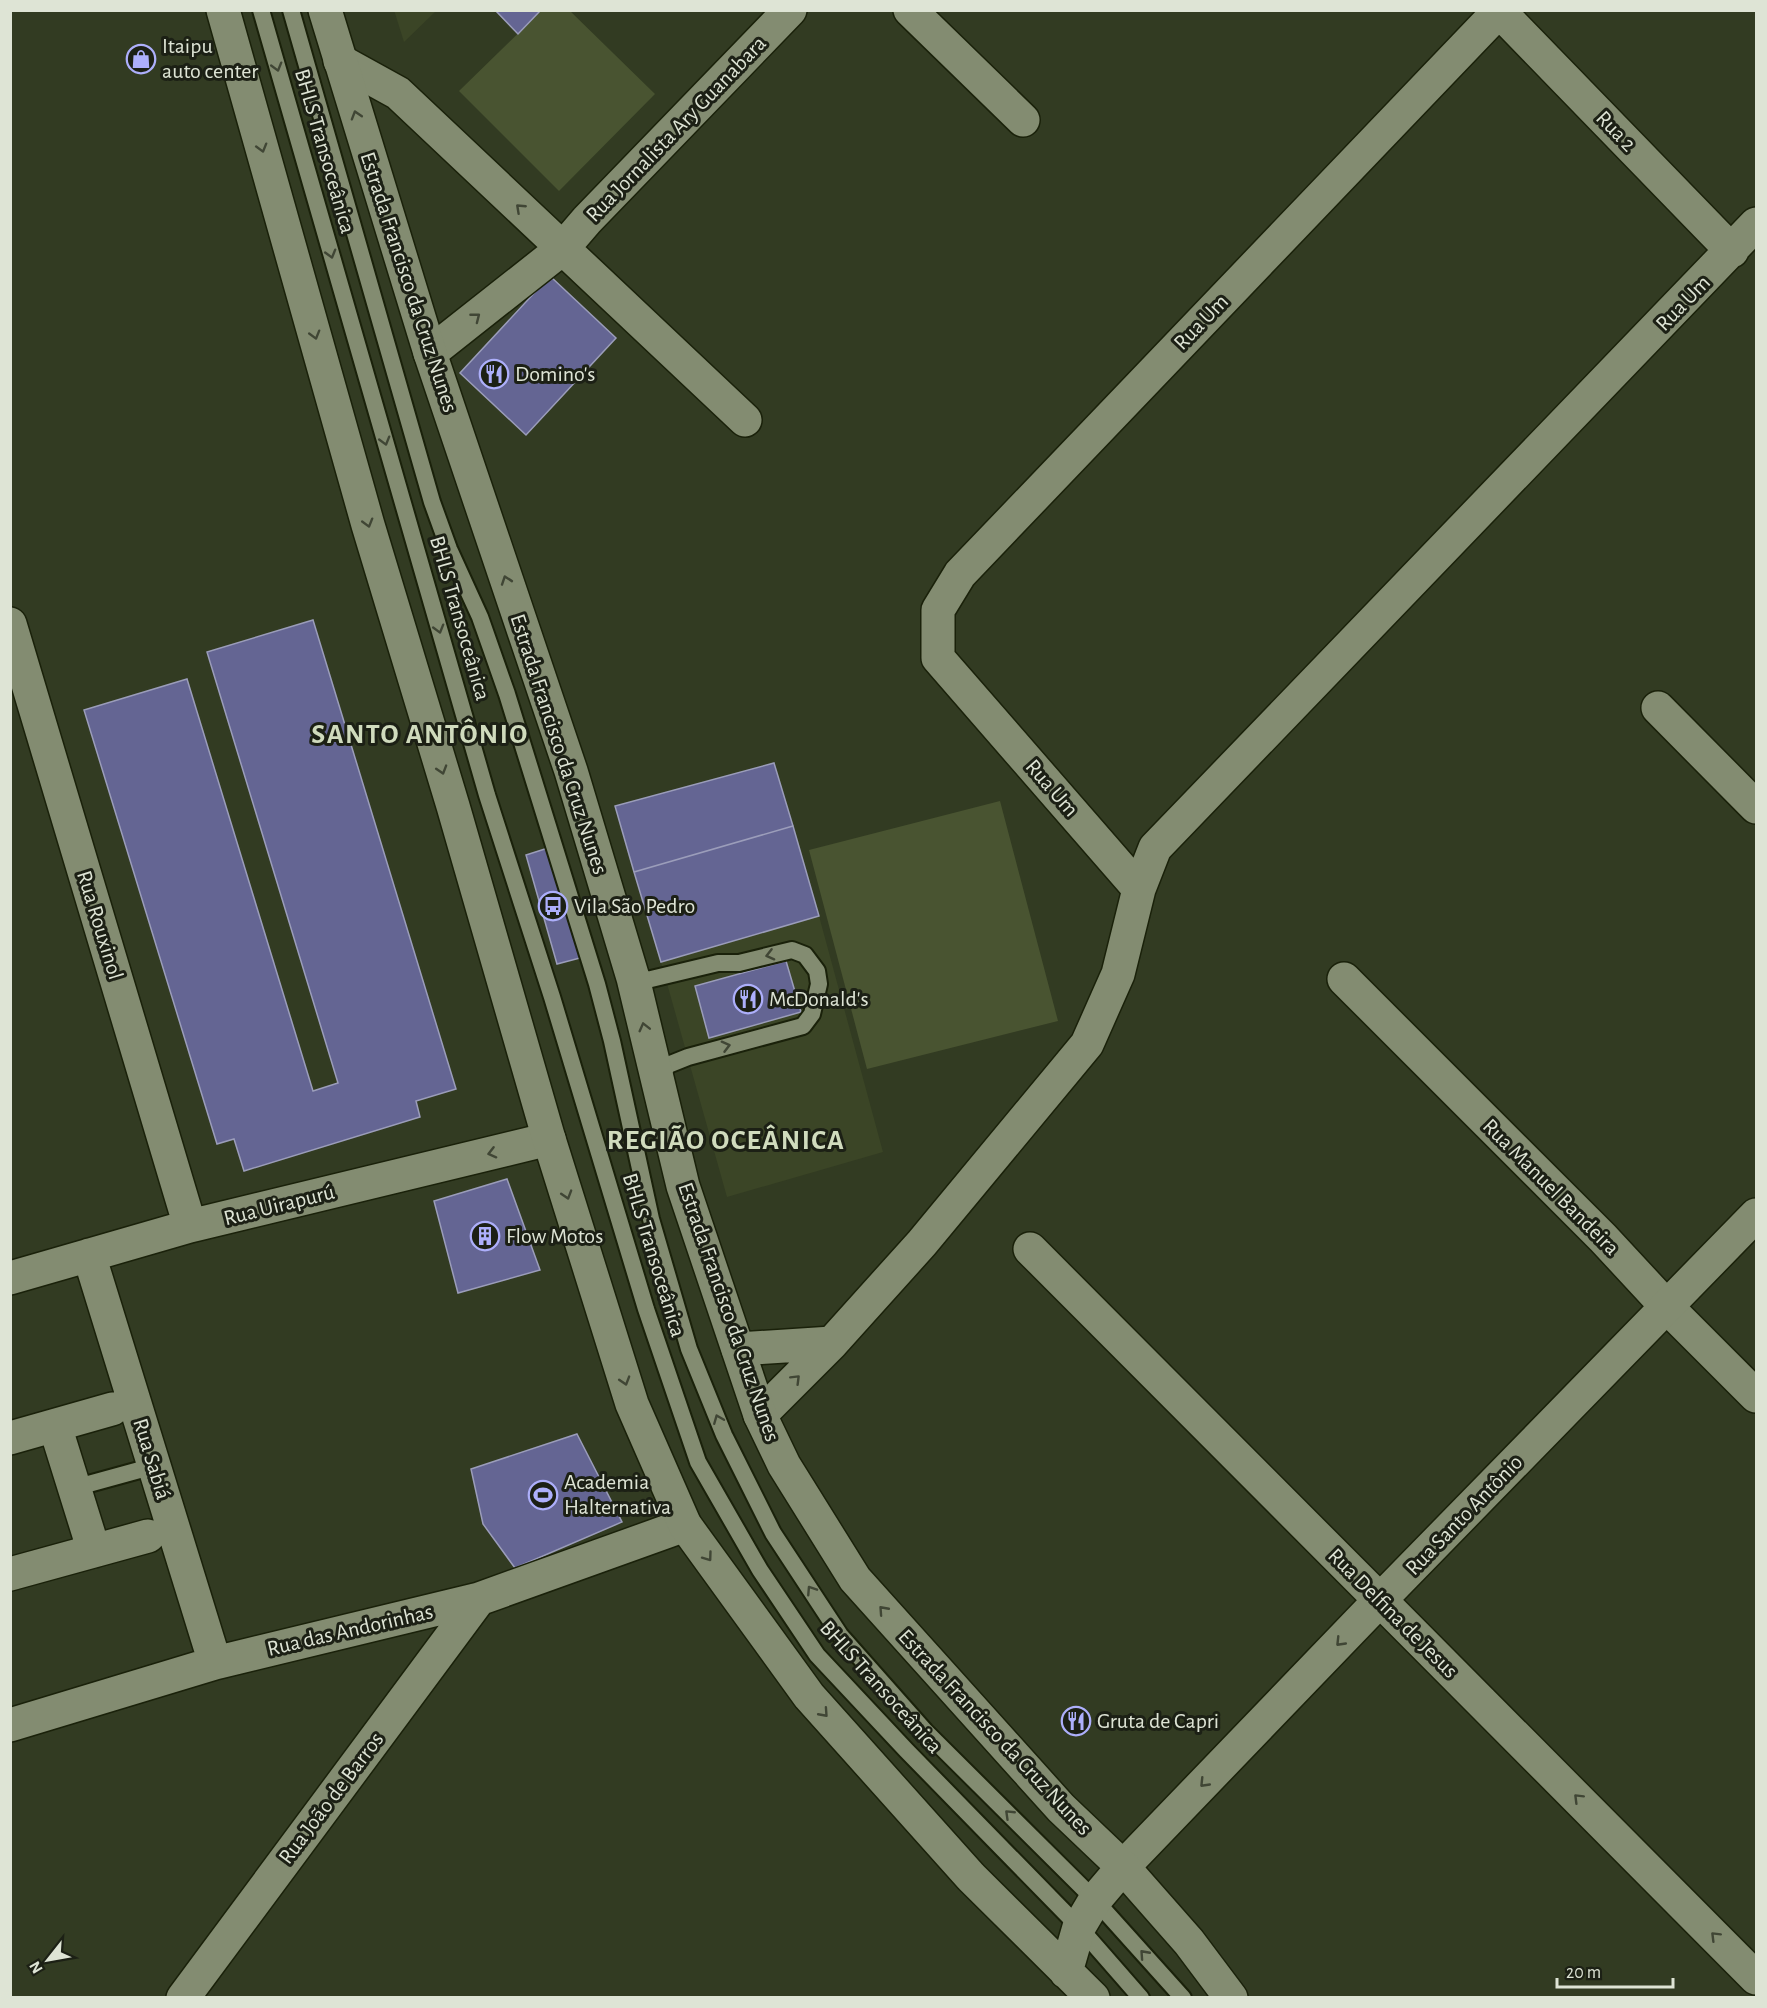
<svg xmlns="http://www.w3.org/2000/svg" width="1767" height="2008" font-family="'Alegreya Sans',sans-serif">
  <rect width="100%" height="100%" fill="#323b22"/>
  <path fill="#3b4526" d="M394,10H436V11L404,42Z
    M819,916L883,1152L727,1197L661,962Z"/>
  <path fill="#495431" d="M569,10L655,94L559,191L459,91L541,11Z
    M1000,801L1058,1021L867,1069L809,850Z"/>
  <path fill="#646593" stroke="#9b9dba" stroke-width="1.5" d="M495,10H541L518,34Z
    M550,276L616,338L526,435L460,373Z
    M313,620L456,1089L416,1101L420,1117L244,1171L234,1139L217,1144L84,710L187,679L313,1091L338,1083L207,652Z
    M774,763L793,826L634,872L615,806Z
    M793,826L819,916L661,962L634,872Z
    M548,848L580,958L557,964L526,855Z
    M786,961L801,1012L709,1038L695,986Z
    M507,1179L540,1270L458,1293L434,1201Z
    M577,1434L622,1522L515,1568L483,1524L471,1469Z"/>
  <g fill="none" stroke-linecap="round" stroke-linejoin="round">
    <g stroke="#1a210a" stroke-width="20">
      <path id="service" d="M261,10L487,795L552,997L646,1309L698,1462L760,1570L817,1655L906,1750L1079,1927L1141,1998
        M291,10L432,502L449,549L480,617L507,694L597,984L612,1041L651,1219L689,1349L724,1435L773,1533L840,1635L925,1731L1095,1900L1183,1998
        M632,970L647,980L718,963H739L792,950L805,955L817,971L819,984L812,1014L803,1026L688,1057L668,1065L658,1079
        M74,1488L154,1466"/>
    </g>
    <g stroke="#1a210a" stroke-width="36">
      <path id="minor" d="M910,10L1023,120
        M1500,10L960,574L938,610V658L1139,889L1155,848L1756,224
        M1499,11L1732,251
        M340,61L398,93L745,420
        M430,353L563,248L587,220L790,10
        M10,624L190,1226
        M1658,708L1756,807
        M1344,979L1603,1238L1667,1307L1756,1396
        M1030,1249L1380,1600
        M89,1255L215,1663
        M10,1278L190,1226L549,1139
        M738,1349L832,1343
        M760,1415L832,1343L922,1243L1087,1044L1118,974L1139,889
        M55,1426L94,1551
        M10,1438L112,1409
        M10,1574L148,1536
        M10,1725L215,1663L479,1599L685,1525
        M183,1998L479,1599"/>
    </g>
    <g stroke="#1a210a" stroke-width="36">
      <path id="tertiary" d="M1380,1600L1756,1978
        M1123,1867L1380,1600L1756,1215"/>
    </g>
    <g stroke="#1a210a" stroke-width="36">
      <path id="secondary" d="M223,10L368,525L453,806L549,1139L632,1404L685,1525L809,1696L971,1877L1093,1998
        M325,10L430,353L571,771L633,978L683,1186L760,1415L784,1465L855,1579L1061,1808L1123,1867L1189,1942L1231,1998
        M1066,1972L1079,1927L1095,1900L1123,1867"/>
    </g>
    <use href="#service" stroke="#838c71" stroke-width="16"/>
    <use href="#minor" stroke="#838c71" stroke-width="33"/>
    <use href="#tertiary" stroke="#838c71" stroke-width="33"/>
    <use href="#secondary" stroke="#838c71" stroke-width="33"/>
  </g>
  <defs><path id="oneway-chevron" d="M-2-3.5L2.5 0L-2 3.5" fill="none" stroke-width="1.6" stroke-linecap="round" stroke-linejoin="round" transform="scale(1.5)"/></defs>
  <g stroke="#404635">
    <use href="#oneway-chevron" transform="translate(277 67) rotate(74)"/>
    <use href="#oneway-chevron" transform="translate(356 115) rotate(-107)"/>
    <use href="#oneway-chevron" transform="translate(262 148) rotate(74)"/>
    <use href="#oneway-chevron" transform="translate(520 208) rotate(-137)"/>
    <use href="#oneway-chevron" transform="translate(331 254) rotate(74)"/>
    <use href="#oneway-chevron" transform="translate(476 317) rotate(-38)"/>
    <use href="#oneway-chevron" transform="translate(315 335) rotate(74)"/>
    <use href="#oneway-chevron" transform="translate(385 441) rotate(74)"/>
    <use href="#oneway-chevron" transform="translate(368 523) rotate(74)"/>
    <use href="#oneway-chevron" transform="translate(506 580) rotate(-109)"/>
    <use href="#oneway-chevron" transform="translate(439 629) rotate(74)"/>
    <use href="#oneway-chevron" transform="translate(442 770) rotate(73)"/>
    <use href="#oneway-chevron" transform="translate(770 955) rotate(166)"/>
    <use href="#oneway-chevron" transform="translate(644 1027) rotate(-104)"/>
    <use href="#oneway-chevron" transform="translate(726 1046) rotate(-15)"/>
    <use href="#oneway-chevron" transform="translate(492 1153) rotate(166)"/>
    <use href="#oneway-chevron" transform="translate(567 1195) rotate(73)"/>
    <use href="#oneway-chevron" transform="translate(796 1379) rotate(-45)"/>
    <use href="#oneway-chevron" transform="translate(625 1381) rotate(73)"/>
    <use href="#oneway-chevron" transform="translate(718 1419) rotate(-112)"/>
    <use href="#oneway-chevron" transform="translate(708 1557) rotate(54)"/>
    <use href="#oneway-chevron" transform="translate(811 1590) rotate(-123)"/>
    <use href="#oneway-chevron" transform="translate(883 1610) rotate(-132)"/>
    <use href="#oneway-chevron" transform="translate(1340 1642) rotate(134)"/>
    <use href="#oneway-chevron" transform="translate(824 1713) rotate(48)"/>
    <use href="#oneway-chevron" transform="translate(1204 1783) rotate(134)"/>
    <use href="#oneway-chevron" transform="translate(1578 1798) rotate(-135)"/>
    <use href="#oneway-chevron" transform="translate(1009 1814) rotate(-136)"/>
    <use href="#oneway-chevron" transform="translate(1715 1936) rotate(-135)"/>
    <use href="#oneway-chevron" transform="translate(1144 1954) rotate(-132)"/>
  </g>
  <defs>
    <g id="shop-ring" transform="scale(1.5)"><circle r="9.5" fill="#1c2015" stroke="#adaffb" stroke-width="1.5"/><path d="M-5-2.5h2.3a2.7 3.5 0 0 1 5.4 0H5L5.5 6h-11ZM-1.5-2.5h3a1.5 2.3 0 0 0-3 0Z" fill="#adaffb"/></g>
    <g id="restaurant-ring" transform="scale(1.5)"><circle r="9.5" fill="#1c2015" stroke="#adaffb" stroke-width="1.5"/><path d="M-5-6h1v4h1v-4h1v4h1v-4h1v5L-1.5 .5V6h-2V.5L-5-1ZM5-6V6H3V1.5H1.5Q1.5-4 5-6Z" fill="#adaffb"/></g>
    <g id="bus-ring" transform="scale(1.5)"><circle r="9.5" fill="#1c2015" stroke="#adaffb" stroke-width="1.5"/><path d="M-5-6H5V4H4V6H2V4H-2V6H-4V4H-5ZM-3.5-4V0h7V-4ZM-3.5 1.2v1.5H-2V1.2ZM2 1.2v1.5H3.5V1.2Z" fill="#adaffb"/></g>
    <g id="building-ring" transform="scale(1.5)"><circle r="9.5" fill="#1c2015" stroke="#adaffb" stroke-width="1.5"/><path d="M-4-6H4V6H1V3H-1V6H-4ZM-2.5-4.3h1.7v1.8h-1.7ZM.8-4.3h1.7v1.8H.8ZM-2.5-1h1.7V.8h-1.7ZM.8-1h1.7V.8H.8Z" fill="#adaffb"/></g>
    <g id="stadium-ring" transform="scale(1.5)"><circle r="9.5" fill="#1c2015" stroke="#adaffb" stroke-width="1.5"/><path d="M0-5a6.5 5 0 1 0 0 10a6.5 5 0 1 0 0-10ZM-3.5-1.8h7v3.6h-7Z" fill="#adaffb"/></g>
  </defs>
  <g fill-rule="evenodd">
    <use href="#shop-ring" x="141" y="59"/>
    <use href="#restaurant-ring" x="494" y="374"/>
    <use href="#bus-ring" x="553" y="906"/>
    <use href="#restaurant-ring" x="748" y="999"/>
    <use href="#building-ring" x="485" y="1236"/>
    <use href="#stadium-ring" x="543" y="1495"/>
    <use href="#restaurant-ring" x="1076" y="1721"/>
  </g>
  <g text-anchor="middle" dominant-baseline="central" stroke-width="6" stroke-linejoin="round" paint-order="stroke">
    <g font-size="22" fill="#dee4d5" stroke="#1c2015" text-anchor="start">
      <text x="162" y="46">Itaipu<tspan x="162" dy="25">auto center</tspan></text>
      <text x="515" y="374">Domino's</text>
      <text x="574" y="906">Vila São Pedro</text>
      <text x="769" y="999">McDonald's</text>
      <text x="506" y="1236">Flow Motos</text>
      <text x="564" y="1482">Academia<tspan x="564" dy="25">Halternativa</tspan></text>
      <text x="1097" y="1721">Gruta de Capri</text>
    </g>
    <g font-size="22" fill="#dee4d5" stroke="#1c2015">
      <text transform="translate(676 129) rotate(-46)">Rua Jornalista Ary Guanabara</text>
      <text transform="translate(1616 131) rotate(46)">Rua 2</text>
      <text transform="translate(325 151) rotate(74)">BHLS Transoceânica</text>
      <text transform="translate(409 282) rotate(72)">Estrada Francisco da Cruz Nunes</text>
      <text transform="translate(1683 303) rotate(-46)">Rua Um</text>
      <text transform="translate(1201 322) rotate(-46)">Rua Um</text>
      <text transform="translate(460 618) rotate(74)">BHLS Transoceânica</text>
      <text transform="translate(559 744) rotate(72)">Estrada Francisco da Cruz Nunes</text>
      <text transform="translate(1052 788) rotate(49)">Rua Um</text>
      <text transform="translate(100 925) rotate(73)">Rua Rouxinol</text>
      <text transform="translate(1551 1187) rotate(45)">Rua Manuel Bandeira</text>
      <text transform="translate(279 1205) rotate(-14)">Rua Uirapurú</text>
      <text transform="translate(654 1255) rotate(73)">BHLS Transoceânica</text>
      <text transform="translate(729 1312) rotate(71)">Estrada Francisco da Cruz Nunes</text>
      <text transform="translate(152 1459) rotate(73)">Rua Sabiá</text>
      <text transform="translate(1464 1515) rotate(-46)">Rua Santo Antônio</text>
      <text transform="translate(1393 1613) rotate(45)">Rua Delfina de Jesus</text>
      <text transform="translate(350 1630) rotate(-13)">Rua das Andorinhas</text>
      <text transform="translate(881 1687) rotate(48)">BHLS Transoceânica</text>
      <text transform="translate(995 1732) rotate(47)">Estrada Francisco da Cruz Nunes</text>
      <text transform="translate(331 1798) rotate(-53)">Rua João de Barros</text>
    </g>
    <g font-size="28" font-weight="bold" letter-spacing="1.5" fill="#d0dbbd" stroke="#1c2015">
      <text x="420" y="735">SANTO ANTÔNIO</text>
      <text x="726" y="1141">REGIÃO OCEÂNICA</text>
    </g>
  </g>
  <rect width="1767" height="2008" fill="none" stroke="#dee4d5" stroke-width="24"/>
  <g transform="translate(48 1960) rotate(239)" stroke="#1c2015" stroke-width="4.5" paint-order="stroke">
  <path d="M0-4.5L10 22L0 15L-10 22Z" fill="#dee4d5"/>
  <text y="-9" font-size="16" font-weight="bold" text-anchor="middle" fill="#dee4d5">N</text>
  </g>
  <path d="M1557 1978v9h116v-9" fill="none" stroke="#dee4d5" stroke-width="3"/>
  <text x="1566" y="1978" font-size="18" fill="#dee4d5" stroke="#1c2015" stroke-width="4.5" paint-order="stroke">20 m</text>
</svg>
